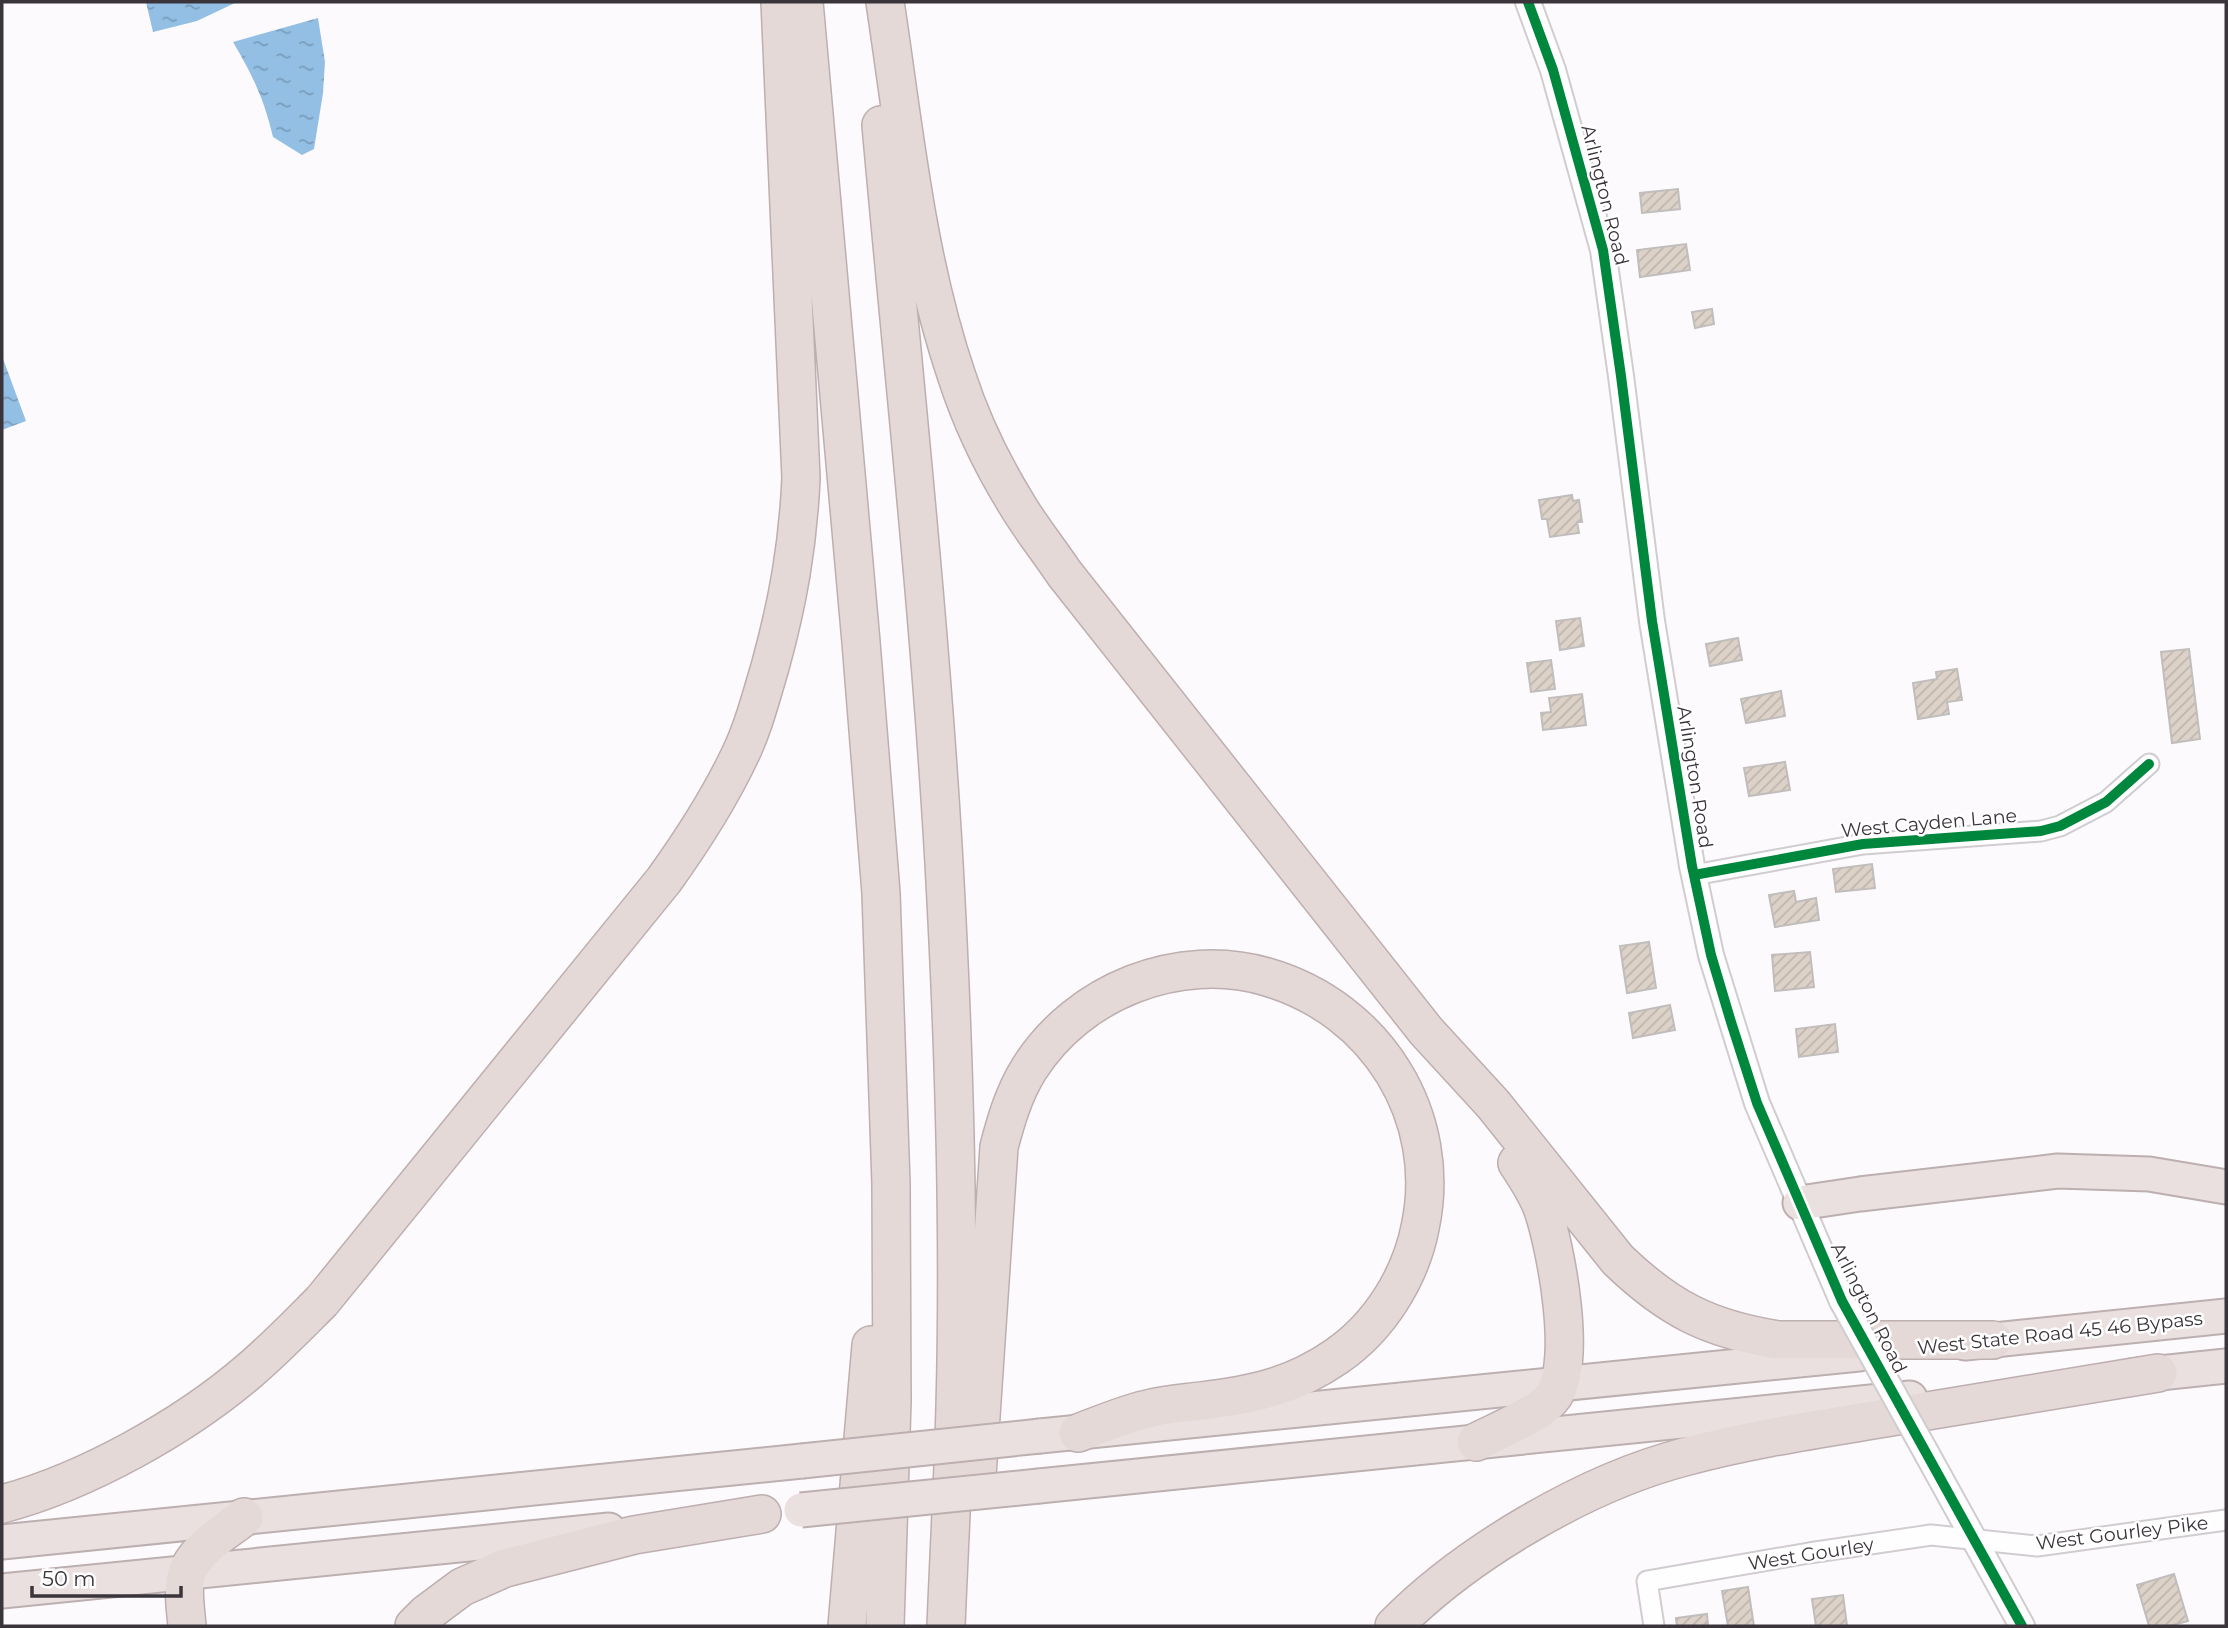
<svg xmlns="http://www.w3.org/2000/svg" width="2228" height="1628" font-family="Montserrat,sans-serif">
  <defs>
    <pattern id="water-ripples" width="26" height="14" patternUnits="userSpaceOnUse" patternTransform="scale(1.75)"><rect width="26" height="14" fill="#93bfe4"/><path d="M2 4q2-2 4 0t4 0M15 11q2-2 4 0t4 0" fill="none" stroke="#799cba"/></pattern>
    <pattern id="building-hatch" width="6" height="6" patternUnits="userSpaceOnUse" patternTransform="scale(1.75)"><rect width="6" height="6" fill="#ddd2c8"/><path d="M-1 1l2-2M0 6l6-6M5 7l2-2" fill="none" stroke="#beb5ad"/></pattern>
  </defs>
  <rect width="100%" height="100%" fill="#fdfafd"/>
  <path fill="url(#water-ripples)" d="M146,2H237L197,21L153,32Z
    M318,18L325,62L323,93L314,149L302,155L273,137C264,99 253,76 233,42Z
    M2,356L26,421L2,430Z"/>
  <path fill="url(#building-hatch)" stroke="#c0bdbc" stroke-width="2" d="M1678,189L1680,209L1642,213L1640,193Z
    M1686,244L1690,270L1640,277L1637,250Z
    M1712,309L1714,324L1695,328L1692,312Z
    M1572,495L1573,501L1579,500L1582,522H1577L1579,533L1550,537L1547,519H1542L1539,500Z
    M1580,618L1584,646L1560,650L1556,621Z
    M1738,638L1742,660L1710,666L1706,644Z
    M2189,649L2200,739L2172,743L2161,652Z
    M1551,660L1555,689L1531,692L1527,663Z
    M1957,669L1962,700L1947,702L1949,714L1918,719L1913,683L1937,679L1936,672Z
    M1781,691L1785,716L1746,723L1741,699Z
    M1582,694L1586,725L1543,730L1541,713L1551,712L1549,698Z
    M1785,762L1790,790L1749,796L1744,768Z
    M1872,864L1875,888L1836,892L1833,869Z
    M1794,891L1796,902L1816,898L1819,920L1775,927L1769,895Z
    M1649,942L1656,988L1627,993L1620,946Z
    M1810,952L1814,987L1775,991L1772,955Z
    M1670,1005L1675,1030L1633,1038L1629,1013Z
    M1835,1024L1838,1052L1799,1057L1796,1029Z
    M2174,1574L2188,1621L2169,1626H2149L2137,1585Z
    M1748,1587L1754,1626H1728L1722,1591Z
    M1843,1595L1847,1626H1816L1812,1599Z
    M1707,1614L1708,1626H1677L1676,1618Z"/>
  <g fill="none" stroke-linecap="round" stroke-linejoin="round">
    <g stroke="#d0ccd0" stroke-width="23">
      <path id="minor" d="M1694,875L1863,844L2041,831L2060,826L2106,802L2149,764
        M1654,1626L1647,1581L1809,1553L1931,1535L2037,1546L2226,1520"/>
    </g>
    <g stroke="#d0ccd0" stroke-width="28">
      <path id="tertiary" d="M1528,2L1553,70L1603,250L1621,376L1652,621L1692,866L1711,955L1757,1103L1842,1301
        M1927,1454L2022,1626"/>
    </g>
    <g stroke="#bdafaf" stroke-width="37">
      <path id="trunk" d="M1800,1203L1860,1194L2058,1171L2149,1174L2226,1187
        M1965,1343L2226,1316
        M2131,1376L2226,1366
        M1040,1436L1859,1354
        M1039,1486L1910,1398
        M2,1542L802,1461
        M2,1591L609,1530"/>
    </g>
    <g stroke="#bdafaf" stroke-width="40">
      <path id="motorway" d="M804,2L861,642L881,893L891,1184L892,1401L885,1626
        M885,2C904,127 916,257 957,377C971,420 992,464 1016,503C1030,527 1048,549 1064,573L1426,1031L1493,1104L1618,1260C1668,1308 1708,1329 1778,1340H1993
        M881,125C903,371 930,617 944,863C954,1044 960,1226 955,1407C953,1480 949,1553 946,1626
        M1476,1442C1497,1431 1542,1414 1554,1395C1577,1360 1556,1249 1543,1210C1537,1193 1527,1178 1517,1163
        M977,1476L999,1147C1006,1120 1014,1093 1029,1069C1078,991 1179,951 1267,977C1377,1009 1444,1117 1420,1228C1410,1278 1379,1327 1337,1356C1294,1386 1253,1395 1201,1401C1185,1403 1168,1404 1152,1408C1127,1413 1102,1424 1078,1433
        M2,1504C85,1482 184,1427 249,1371C275,1349 298,1325 322,1301L664,880C692,841 718,801 739,757C753,729 761,697 770,667C788,602 798,545 801,478L780,2
        M187,1626C186,1612 183,1596 185,1582C189,1552 223,1534 244,1517
        M414,1626L427,1613L462,1587L505,1568L634,1535L762,1514
        M847,1626L871,1345
        M1394,1626C1466,1553 1585,1483 1684,1457C1754,1438 1826,1428 1897,1416C1984,1402 2071,1387 2158,1373"/>
    </g>
    <use href="#minor" stroke="#fffeff" stroke-width="19"/>
    <use href="#tertiary" stroke="#fffeff" stroke-width="24"/>
    <use href="#trunk" stroke="#eae0e0" stroke-width="33"/>
    <use href="#motorway" stroke="#e5d9d8" stroke-width="37"/>
    <g stroke="#d0ccd0" stroke-width="28" stroke-linecap="butt">
      <path id="tertiary-bridge" d="M1842,1301L1927,1454"/>
    </g>
    <g stroke="#bdafaf" stroke-width="37" stroke-linecap="butt">
      <path id="trunk-bridge" d="M802,1461L1040,1436
        M801,1510L1039,1486"/>
    </g>
    <use href="#tertiary-bridge" stroke="#fffeff" stroke-width="24"/>
    <use href="#trunk-bridge" stroke="#eae0e0" stroke-width="33"/>
    <g stroke="#fff" stroke-width="15">
      <path id="cycleway" d="M1528,2L1553,70L1603,250L1621,376L1652,621L1692,866L1711,955L1731,1022L1757,1103L1842,1301L2022,1626
        M1694,875L1863,844L2041,831L2060,826L2106,802L2149,764"/>
    </g>
    <use href="#cycleway" stroke="#00873e" stroke-width="10"/>
  </g>
  <g text-anchor="middle" dominant-baseline="central" stroke-width="5" stroke-linejoin="round" paint-order="stroke">
    <g font-size="19" fill="#3a353a" stroke="#fff">
      <text transform="translate(1605 195) rotate(76)">Arlington Road</text>
      <text transform="translate(1695 777) rotate(81)">Arlington Road</text>
      <text transform="translate(1929 823) rotate(-5)">West Cayden Lane</text>
      <text transform="translate(1869 1308) rotate(63)">Arlington Road</text>
      <text transform="translate(2060 1333) rotate(-6)">West State Road 45 46 Bypass</text>
      <text transform="translate(2122 1533) rotate(-7)">West Gourley Pike</text>
      <text transform="translate(1811 1554) rotate(-9)">West Gourley</text>
    </g>
  </g>
  <rect width="2228" height="1628" fill="none" stroke="#3a353a" stroke-width="7"/>
  <path d="M32 1586v10h149v-10" fill="none" stroke="#3a353a" stroke-width="3.5"/>
  <text x="42" y="1586" font-size="21" fill="#3a353a" stroke="#ffffff" stroke-width="5" paint-order="stroke">50 m</text>
</svg>
